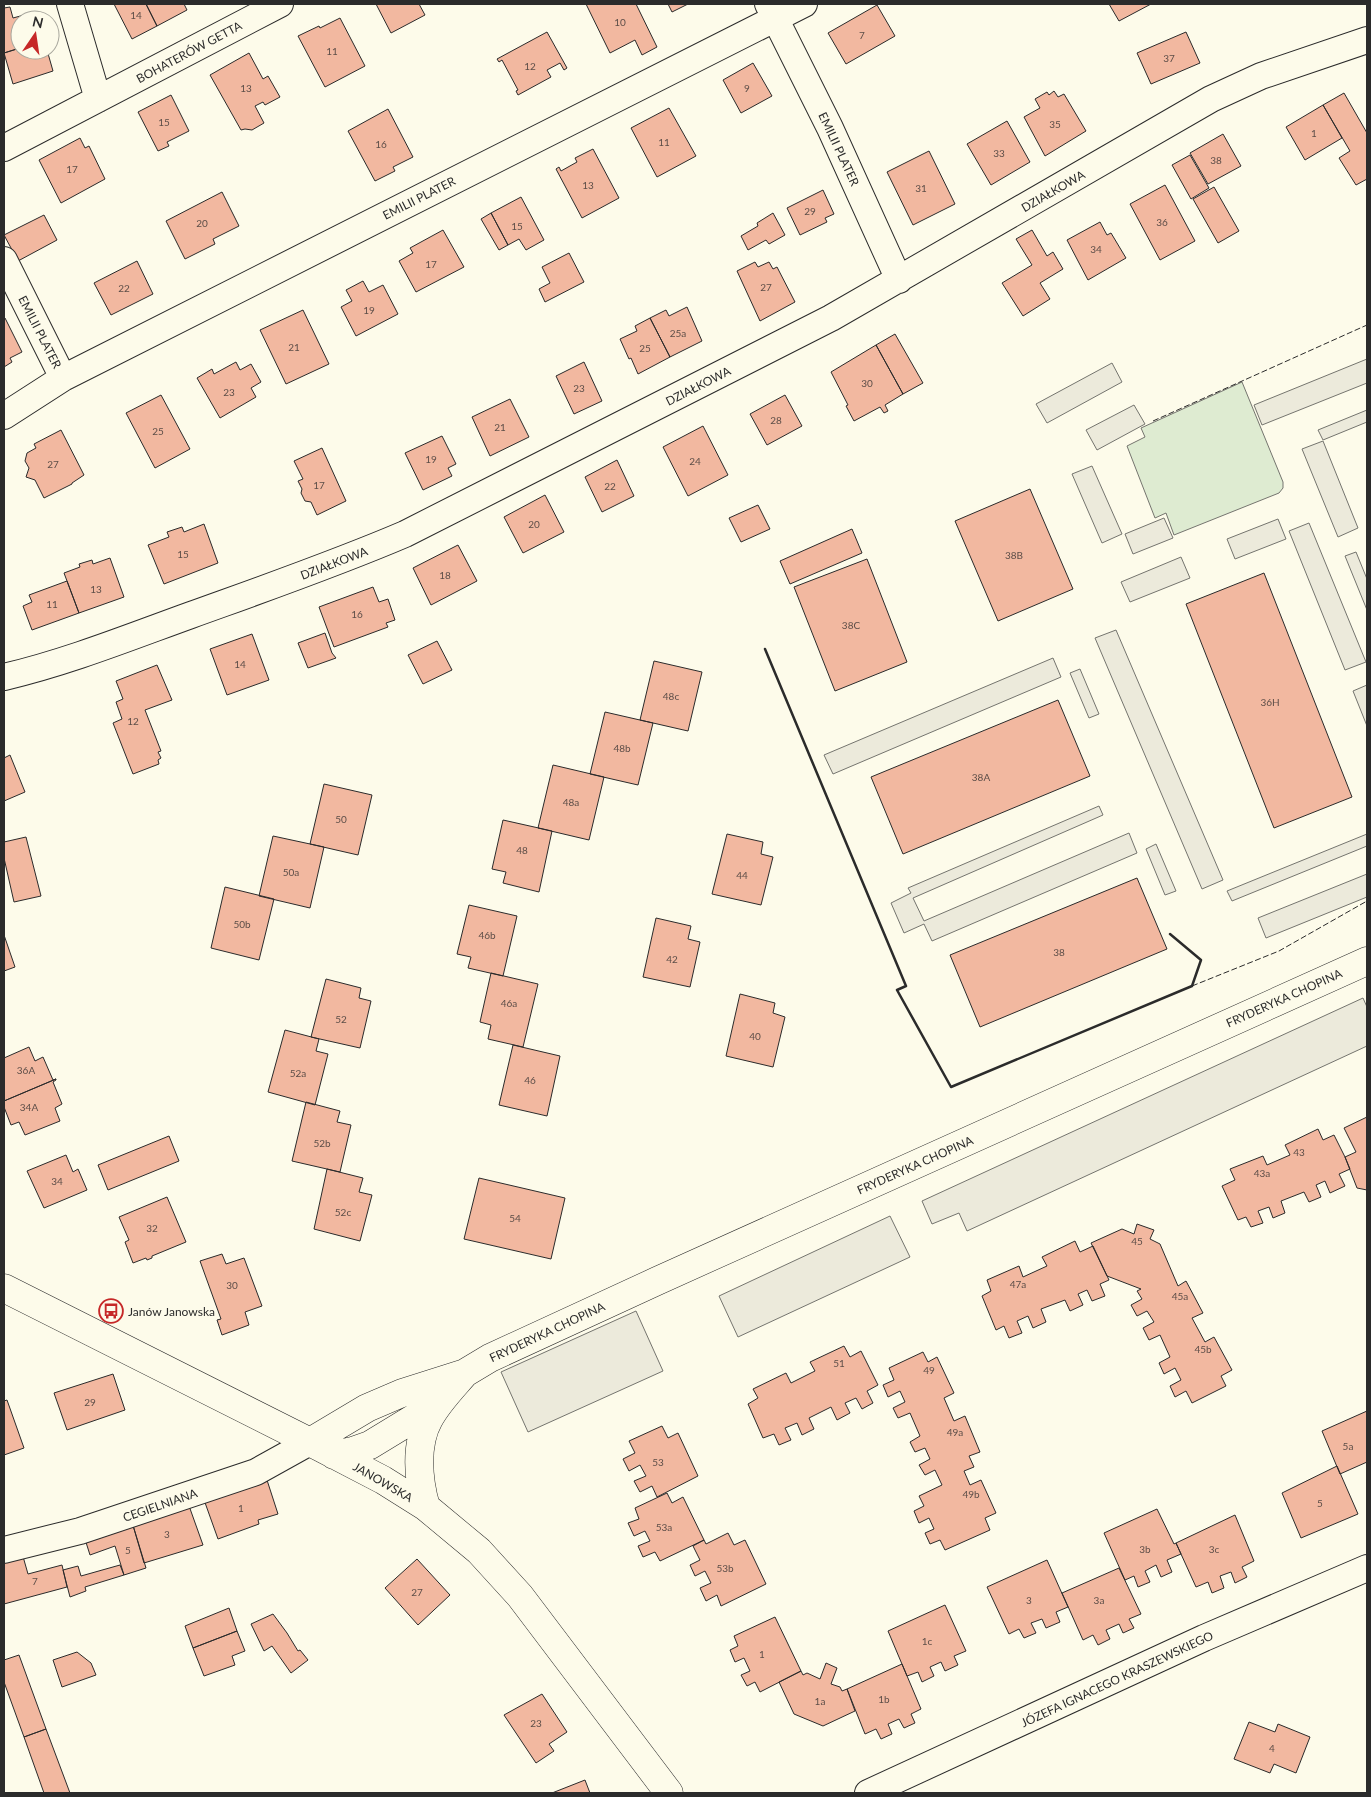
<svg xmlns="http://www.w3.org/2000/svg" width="1371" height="1797" font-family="Lato,sans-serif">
  <rect width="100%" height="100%" fill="#fdfbea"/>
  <path fill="#deebd1" stroke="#74746e" d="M1242,382L1283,482V488L1279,493L1174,535L1166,513L1155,518L1127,446L1145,437L1141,428Z"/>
  <path fill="#eceadb" stroke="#74746e" d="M1367,359V383L1262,425L1254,405Z
    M1112,363L1122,382L1047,423L1036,404Z
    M1134,405L1145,424L1097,450L1086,430Z
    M1367,410V422L1323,440L1318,430Z
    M1323,441L1358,528L1338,537L1302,449Z
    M1092,466L1122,534L1102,543L1072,474Z
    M1164,518L1173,538L1133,554L1125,534Z
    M1278,519L1286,539L1235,559L1227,539Z
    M1309,523L1366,662L1345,670L1289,531Z
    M1356,552L1367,579V610L1345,556Z
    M1181,557L1190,578L1130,602L1121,582Z
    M1116,630L1223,880L1202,889L1095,638Z
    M1053,658L1061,677L833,774L824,755Z
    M1080,669L1099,714L1089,718L1070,673Z
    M1367,685V726L1353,691Z
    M1099,806L1103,815L913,898L924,921L1129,833L1137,853L932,941L924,924L904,933L891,903L911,893L908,888Z
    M1367,834V846L1232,901L1227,891Z
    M1156,844L1176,891L1165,895L1146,849Z
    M1367,874V897L1266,938L1258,918Z
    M1363,998L1367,1007V1046L967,1231L959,1213L932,1224L922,1201Z
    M890,1216L910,1257L738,1337L719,1296Z
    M636,1311L663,1371L528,1432L501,1372Z"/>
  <path fill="#f2b8a0" stroke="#2b2b2b" d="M114,4H146L157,26L132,39Z
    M146,4H184L187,10L157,26Z
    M376,4H419L425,15L391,33Z
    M586,4H636L657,47L642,55L635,40L610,53Z
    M668,4H688L672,12Z
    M1109,4H1151L1119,21Z
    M877,5L895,36L846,64L828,33Z
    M10,7L13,18L35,12L38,20H20V48L4,53V8Z
    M340,18L365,66L325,87L298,36L319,26L320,28Z
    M547,32L567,68L564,70L560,63L547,70L551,77L518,95L516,91L518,90L502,60L499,62L497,59Z
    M1186,32L1200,63L1151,84L1137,53Z
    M20,48V50H47L53,71L13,84L4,53Z
    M249,53L263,79L268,76L280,97L265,105L263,102L255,106L264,123L252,130L245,129L241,130L210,75Z
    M753,63L772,96L741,113L723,80Z
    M1054,91L1058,97L1064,94L1086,131L1045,156L1024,117L1040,108L1035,99L1047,92L1049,95Z
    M1344,93L1367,133V179L1356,185L1339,158L1350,151L1323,105Z
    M171,95L189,131L167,142L169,146L158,151L138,112Z
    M1323,105L1342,138L1305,160L1286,127Z
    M669,108L696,156L657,177L631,128Z
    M388,109L413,157L393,167L395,171L375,181L348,131Z
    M1007,121L1030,162L991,185L967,144Z
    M1223,134L1241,166L1208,184L1190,153Z
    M80,138L85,148L89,146L105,179L61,203L39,160Z
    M593,149L619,198L582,218L556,169L559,167L561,171L577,162L575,158Z
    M929,151L955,204L913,225L887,172Z
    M1190,155L1209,188L1191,199L1172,165Z
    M1165,185L1195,241L1160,260L1130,204Z
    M1214,187L1239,231L1218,243L1193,199Z
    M823,190L834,214L825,218L827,222L800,235L787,208Z
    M222,192L239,226L213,239L215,244L185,259L166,221Z
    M521,197L544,240L526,250L519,239L508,245L491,213Z
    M491,213L508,245L499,250L481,219Z
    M773,213L785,235L769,244L766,240L748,250L741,236L758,226L757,223Z
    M44,215L57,240L18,261L4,235Z
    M1100,222L1107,235L1111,233L1126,258L1088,280L1067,240Z
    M443,230L464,267L416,292L399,261L413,253L410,248Z
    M1032,230L1047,256L1053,252L1063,269L1040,283L1050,299L1023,316L1002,283L1032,265L1016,239Z
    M569,253L584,282L545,302L539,289L550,283L542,267Z
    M137,261L153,294L111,315L94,283Z
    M755,262L758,267L769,262L773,269L777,267L795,302L760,321L737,271Z
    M363,281L369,292L383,285L398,314L356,336L341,307L352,301L346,290Z
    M687,307L702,341L670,357L650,318L666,310L669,316Z
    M303,310L329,364L286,384L260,330Z
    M5,318L22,352L10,358L12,362L4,367V319Z
    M650,318L670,357L638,374L631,358L629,359L620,339L637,331L635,326Z
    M895,334L923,383L903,394L876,345Z
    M876,345L903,394L885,405L888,411L884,413L880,407L854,421L846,406L848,405L831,372Z
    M236,362L240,370L251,364L261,382L251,388L256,397L220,418L197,378L212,369L214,374Z
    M584,362L602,401L574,414L556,376Z
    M161,395L190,449L155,468L126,413Z
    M785,395L802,426L767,445L750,414Z
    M510,399L529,437L490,456L472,417Z
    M703,426L728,475L688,496L663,447Z
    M61,430L84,475L72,483V484L44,498L35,480L26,477L29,468L25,461L27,453L36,448L34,444Z
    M442,436L456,464L448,468L452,476L423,490L405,453Z
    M322,448L346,501L317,515L311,502L305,501L301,493L302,489L298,481L303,479L294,461Z
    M617,460L634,496L602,512L585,477Z
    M1030,489L1073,589L998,621L955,521Z
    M545,495L564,532L523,553L504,517Z
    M758,505L770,529L741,542L729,518Z
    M204,524L218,563L164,584L148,545L169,537L167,532L182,527L184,532Z
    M852,529L862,553L790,584L780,561Z
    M458,545L477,581L431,605L413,568Z
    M110,558L124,597L79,613L64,573L80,567L79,564L92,560L93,564Z
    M867,559L907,662L835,691L794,587Z
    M1264,573L1352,797L1274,828L1186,604Z
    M67,581L79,613L32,630L23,606L32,602L29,595Z
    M373,587L379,602L388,599L395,620L386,623L388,627L334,647L319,607Z
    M325,633L332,653L336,658L308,668L298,643Z
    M252,634L269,680L227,695L210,649Z
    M437,641L452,670L423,684L408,655Z
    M654,661L702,672L688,731L640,720Z
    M157,665L172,700L145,710L161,751L158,752L161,758L158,760L159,764L133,774L113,723L122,719L116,702L123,699L116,681Z
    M1058,700L1090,776L903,854L871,777Z
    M605,712L653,723L638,785L590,774Z
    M10,755L25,792L4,801V758Z
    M553,765L604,777L589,840L538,828Z
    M324,784L372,795L358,855L310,844Z
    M503,820L552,831L539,892L503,883L506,872L492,869Z
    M727,834L763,842L761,854L773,857L761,905L712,894Z
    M273,836L324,847L310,908L259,896Z
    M26,837L41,896L14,902L4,858V842Z
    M1137,878L1167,949L980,1027L950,955Z
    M225,887L274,899L259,960L211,948Z
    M469,905L517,916L503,976L468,968L471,957L457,954Z
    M656,918L691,926L688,939L700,942L690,987L643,977Z
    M4,935L15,967L4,971Z
    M491,973L538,984L523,1047L488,1039L491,1025L480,1022Z
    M326,979L361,988L359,998L371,1001L360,1048L311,1037Z
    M740,994L775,1003L773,1013L785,1017L773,1067L726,1056Z
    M285,1030L319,1039L316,1051L328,1054L315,1105L268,1092Z
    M513,1045L560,1056L547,1116L499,1105Z
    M29,1047L35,1061L43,1057L53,1080L56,1079L4,1101V1058Z
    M56,1079V1080L53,1082L62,1104L55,1108L60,1121L25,1135L19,1122L11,1125L4,1107V1101Z
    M306,1102L340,1111L337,1122L351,1125L340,1172L292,1161Z
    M1367,1117V1190L1357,1188L1345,1157L1356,1152L1344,1128Z
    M1318,1129L1323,1140L1334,1135L1345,1157L1350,1169L1339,1174L1345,1186L1330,1193L1325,1181L1316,1185L1321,1197L1309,1202L1304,1192L1281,1201L1285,1213L1273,1218L1269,1207L1258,1211L1263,1223L1251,1227L1246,1217L1238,1220L1222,1186L1235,1180L1230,1169L1263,1156L1267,1165L1290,1155L1285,1145Z
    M169,1136L179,1161L108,1190L98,1165Z
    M66,1155L73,1172L78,1169L87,1190L44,1208L27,1171Z
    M327,1169L363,1178L359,1192L372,1195L360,1241L314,1229Z
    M479,1178L565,1198L551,1259L464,1239Z
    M167,1197L186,1242L152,1256V1258L147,1260L146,1258L133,1263L125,1242L129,1240L119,1217Z
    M1137,1224L1154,1230L1150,1239L1160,1244L1178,1286L1186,1281L1203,1313L1192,1318L1205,1342L1214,1337L1232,1370L1221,1376L1226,1386L1192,1403L1186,1391L1175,1397L1170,1386L1181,1380L1175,1368L1164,1374L1159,1363L1170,1357L1160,1335L1149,1340L1143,1328L1154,1322L1147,1311L1137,1316L1131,1305L1142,1299L1137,1291L1141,1289L1107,1276L1091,1243L1122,1229L1134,1234Z
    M1075,1241L1080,1252L1093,1246L1109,1280L1100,1284L1105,1296L1092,1301L1087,1290L1078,1294L1083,1305L1070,1311L1065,1300L1041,1309L1046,1322L1033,1328L1028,1316L1017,1321L1022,1333L1009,1338L1004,1326L996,1330L982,1296L991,1291L987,1280L1019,1266L1023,1277L1047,1266L1042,1257Z
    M222,1254L226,1264L244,1258L262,1306L245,1312L249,1325L222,1335L217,1320L221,1319L200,1261Z
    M844,1346L850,1357L861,1351L878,1385L867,1391L873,1403L862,1409L856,1398L845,1403L850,1413L837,1420L831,1407L809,1418L814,1429L802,1435L797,1423L785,1428L791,1440L779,1445L774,1434L763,1438L748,1404L758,1398L753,1389L786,1373L791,1383L815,1371L810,1362Z
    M923,1352L928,1362L937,1357L954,1393L944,1398L954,1421L965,1416L980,1452L969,1456L974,1467L964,1471L970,1485L981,1480L996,1513L985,1518L990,1530L945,1550L940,1540L930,1544L925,1533L934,1529L929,1518L919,1523L914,1511L924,1506L919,1496L942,1485L935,1470L925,1475L919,1465L930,1459L925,1448L915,1452L910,1442L920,1436L910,1413L898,1418L893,1408L905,1402L900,1391L888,1397L883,1385L894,1380L889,1368Z
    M113,1374L125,1410L67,1430L54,1393Z
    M7,1400L24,1448L4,1455V1401Z
    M1367,1411V1462L1340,1474L1322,1431Z
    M662,1426L668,1438L678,1433L698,1476L657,1497L652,1486L640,1492L634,1481L646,1476L640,1465L629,1471L623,1459L635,1453L629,1441Z
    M1337,1466L1358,1514L1301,1538L1282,1493Z
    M266,1477L278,1514L258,1520L259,1524L218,1539L203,1497Z
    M667,1493L672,1503L683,1497L704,1540L660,1561L655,1552L643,1557L638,1546L650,1541L645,1531L634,1536L628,1523L639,1519L635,1508Z
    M188,1503L203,1545L144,1563L132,1522Z
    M1157,1509L1174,1544L1176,1543L1181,1554L1167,1560L1172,1572L1161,1577L1156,1565L1145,1571L1150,1582L1138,1587L1134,1576L1125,1580L1104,1533Z
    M1235,1515L1254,1561L1242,1567L1247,1577L1235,1583L1231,1572L1220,1576L1224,1588L1212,1593L1208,1582L1196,1587L1176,1543Z
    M132,1522L146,1568L124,1575L115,1546L90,1555L84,1536Z
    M728,1533L734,1545L745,1540L766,1584L721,1606L717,1595L706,1601L700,1588L711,1583L705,1571L695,1576L690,1565L700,1560L693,1546L704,1540L706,1544Z
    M22,1553L28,1574L62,1565L67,1587L4,1604V1558Z
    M417,1559L450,1595L418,1625L385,1588Z
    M1047,1560L1068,1607L1056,1612L1060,1622L1046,1628L1042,1619L1031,1623L1036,1633L1024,1638L1019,1629L1009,1634L987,1587Z
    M120,1565L124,1575L85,1587L86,1591L70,1597L63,1570L78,1566L81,1576Z
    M1119,1568L1141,1614L1129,1619L1134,1628L1123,1633L1119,1624L1106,1630L1110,1639L1098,1645L1093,1635L1083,1640L1062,1593Z
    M945,1605L966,1651L954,1656L958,1665L945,1671L941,1662L930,1667L934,1676L922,1682L918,1672L907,1676L888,1631Z
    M229,1608L237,1631L193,1648L185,1626Z
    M273,1614L287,1633L298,1651L300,1650L308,1660L291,1673L272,1646L264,1651L251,1624Z
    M775,1617L801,1671L760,1692L755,1682L747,1686L741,1675L750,1671L744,1658L735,1662L730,1650L738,1646L734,1636Z
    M237,1631L245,1651L232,1656L235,1665L204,1676L193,1648Z
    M77,1652L91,1663L96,1675L62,1687L53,1660Z
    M19,1655L46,1729L24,1737L4,1682V1660Z
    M826,1663L837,1668L831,1684L840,1687L842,1691L847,1689L855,1711L823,1726L794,1714L779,1682L801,1671L803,1675L807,1673L820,1679Z
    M902,1664L921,1709L911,1714L915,1723L904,1728L899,1719L888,1724L892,1734L881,1739L876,1729L865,1734L847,1689Z
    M542,1694L567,1732L549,1744L554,1751L536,1763L504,1715Z
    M1249,1722L1275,1732L1278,1724L1310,1737L1296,1773L1274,1764L1270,1773L1234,1759Z
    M46,1729L70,1793H44L24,1737Z
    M585,1780L590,1793H552Z"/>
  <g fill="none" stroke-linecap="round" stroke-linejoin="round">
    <g stroke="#2b2b2b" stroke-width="28">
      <path id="street" d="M70,4L98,99
        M768,4L830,128L899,280
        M4,148L280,4
        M4,260L63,378
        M4,416L63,378L804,4
        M4,677C68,662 130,637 191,615C263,589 335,564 405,534L831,318L1211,99L1261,76L1367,40
        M4,1550L80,1531L256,1472L310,1442
        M868,1793L1204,1638L1367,1568"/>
    </g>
    <g stroke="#2b2b2b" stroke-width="29">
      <path id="secondary" d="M4,1288L310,1442L383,1480L426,1507L479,1551L520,1596L669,1793
        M310,1442L367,1408L402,1393L465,1373L490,1358L657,1281L1367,961
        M334,1455L353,1451L370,1445L439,1403
        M426,1507C418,1480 415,1444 429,1419C438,1402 453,1387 465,1373"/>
    </g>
    <use href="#street" stroke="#fdfbea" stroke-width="26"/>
    <use href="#secondary" stroke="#fdfbea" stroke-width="28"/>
    <path stroke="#2b2b2b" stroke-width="1" stroke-dasharray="6 2.5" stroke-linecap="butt" d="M1153,421L1367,325
      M1192,986L1279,951L1367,901"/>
    <path stroke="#2b2b2b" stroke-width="2.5" d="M765,649L906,986L897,990L951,1087L1192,986L1201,960L1170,934"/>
  </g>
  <defs>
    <g id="bus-ring" transform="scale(1.25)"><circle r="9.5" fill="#fdfbea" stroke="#c62828" stroke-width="1.5"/><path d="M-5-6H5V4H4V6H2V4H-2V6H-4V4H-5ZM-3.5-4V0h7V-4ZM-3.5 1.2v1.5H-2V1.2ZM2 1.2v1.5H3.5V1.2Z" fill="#c62828"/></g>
  </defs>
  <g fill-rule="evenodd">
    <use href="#bus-ring" x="111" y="1311"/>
  </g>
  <g text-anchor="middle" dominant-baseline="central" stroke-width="4" stroke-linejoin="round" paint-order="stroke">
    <g font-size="10" fill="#5d4e48">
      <text x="136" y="15">14</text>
      <text x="620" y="22">10</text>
      <text x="862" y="35">7</text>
      <text x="332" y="51">11</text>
      <text x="1169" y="58">37</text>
      <text x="530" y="66">12</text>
      <text x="246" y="88">13</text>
      <text x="747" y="88">9</text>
      <text x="164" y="122">15</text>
      <text x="1055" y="124">35</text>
      <text x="1314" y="133">1</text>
      <text x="664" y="142">11</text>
      <text x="381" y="144">16</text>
      <text x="999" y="153">33</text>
      <text x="1216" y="160">38</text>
      <text x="72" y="169">17</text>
      <text x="588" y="185">13</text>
      <text x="921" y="188">31</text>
      <text x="810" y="211">29</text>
      <text x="1162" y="222">36</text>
      <text x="202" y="223">20</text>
      <text x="517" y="226">15</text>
      <text x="1096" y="249">34</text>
      <text x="431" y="264">17</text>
      <text x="766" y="287">27</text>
      <text x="124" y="288">22</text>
      <text x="369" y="310">19</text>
      <text x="678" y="333">25a</text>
      <text x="294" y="347">21</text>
      <text x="645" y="348">25</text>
      <text x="867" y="383">30</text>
      <text x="579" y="388">23</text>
      <text x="229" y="392">23</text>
      <text x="776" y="420">28</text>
      <text x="500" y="427">21</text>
      <text x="158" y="431">25</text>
      <text x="431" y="459">19</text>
      <text x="695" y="461">24</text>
      <text x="53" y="464">27</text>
      <text x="319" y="485">17</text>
      <text x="610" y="486">22</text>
      <text x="534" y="524">20</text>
      <text x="183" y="554">15</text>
      <text x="1014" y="555">38B</text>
      <text x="445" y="575">18</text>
      <text x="96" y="589">13</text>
      <text x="52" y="604">11</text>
      <text x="357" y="614">16</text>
      <text x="851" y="625">38C</text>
      <text x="240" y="664">14</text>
      <text x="671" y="696">48c</text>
      <text x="1270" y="702">36H</text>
      <text x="133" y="721">12</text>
      <text x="622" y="748">48b</text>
      <text x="981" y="777">38A</text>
      <text x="571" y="802">48a</text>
      <text x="341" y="819">50</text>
      <text x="522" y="850">48</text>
      <text x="291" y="872">50a</text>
      <text x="742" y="875">44</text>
      <text x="242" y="924">50b</text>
      <text x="487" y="935">46b</text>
      <text x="1059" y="952">38</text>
      <text x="672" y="959">42</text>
      <text x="509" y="1003">46a</text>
      <text x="341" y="1019">52</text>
      <text x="755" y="1036">40</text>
      <text x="26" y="1070">36A</text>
      <text x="298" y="1073">52a</text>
      <text x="530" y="1080">46</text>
      <text x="29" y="1107">34A</text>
      <text x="322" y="1143">52b</text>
      <text x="1299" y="1152">43</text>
      <text x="1262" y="1173">43a</text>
      <text x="57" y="1181">34</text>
      <text x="343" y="1212">52c</text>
      <text x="515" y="1218">54</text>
      <text x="152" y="1228">32</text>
      <text x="1137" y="1241">45</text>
      <text x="1018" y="1284">47a</text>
      <text x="232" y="1285">30</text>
      <text x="1180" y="1296">45a</text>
      <text x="1203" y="1349">45b</text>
      <text x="839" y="1363">51</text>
      <text x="929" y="1370">49</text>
      <text x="90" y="1402">29</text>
      <text x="955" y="1432">49a</text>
      <text x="1348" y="1446">5a</text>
      <text x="658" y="1462">53</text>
      <text x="971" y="1494">49b</text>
      <text x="1320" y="1503">5</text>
      <text x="241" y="1508">1</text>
      <text x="664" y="1527">53a</text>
      <text x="167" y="1534">3</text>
      <text x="1145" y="1549">3b</text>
      <text x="1214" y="1549">3c</text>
      <text x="128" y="1550">5</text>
      <text x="725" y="1568">53b</text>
      <text x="35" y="1581">7</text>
      <text x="417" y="1592">27</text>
      <text x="1029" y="1600">3</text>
      <text x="1099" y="1600">3a</text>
      <text x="927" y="1641">1c</text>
      <text x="762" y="1654">1</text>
      <text x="884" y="1699">1b</text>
      <text x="820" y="1701">1a</text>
      <text x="536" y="1723">23</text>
      <text x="1272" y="1748">4</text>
    </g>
    <g font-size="12" fill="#2b2b2b" stroke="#fdfbea">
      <text transform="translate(189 52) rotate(-28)">BOHATERÓW GETTA</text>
      <text transform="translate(839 149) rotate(65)">EMILII PLATER</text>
      <text transform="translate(1053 191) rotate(-30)">DZIAŁKOWA</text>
      <text transform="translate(419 198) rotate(-27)">EMILII PLATER</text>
      <text transform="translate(40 332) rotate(63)">EMILII PLATER</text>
      <text transform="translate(698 386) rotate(-27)">DZIAŁKOWA</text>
      <text transform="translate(334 563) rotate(-21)">DZIAŁKOWA</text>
      <text transform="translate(1284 998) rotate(-24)">FRYDERYKA CHOPINA</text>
      <text transform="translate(915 1165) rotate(-24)">FRYDERYKA CHOPINA</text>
      <text transform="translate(547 1332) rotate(-25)">FRYDERYKA CHOPINA</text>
      <text transform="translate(383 1482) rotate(30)">JANOWSKA</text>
      <text transform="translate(160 1505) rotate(-19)">CEGIELNIANA</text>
      <text transform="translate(1117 1679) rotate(-25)">JÓZEFA IGNACEGO KRASZEWSKIEGO</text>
    </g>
    <g font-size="12" fill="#2b2b2b" stroke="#fdfbea" text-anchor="start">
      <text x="128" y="1311">Janów Janowska</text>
    </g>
  </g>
  <rect width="1371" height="1797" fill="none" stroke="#2b2b2b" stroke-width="10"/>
  <g transform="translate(35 35) rotate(13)"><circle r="24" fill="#fdfbea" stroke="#a9a89e"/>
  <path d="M0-4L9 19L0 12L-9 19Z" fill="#c62828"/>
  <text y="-8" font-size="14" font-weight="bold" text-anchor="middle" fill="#2b2b2b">N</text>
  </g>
</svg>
